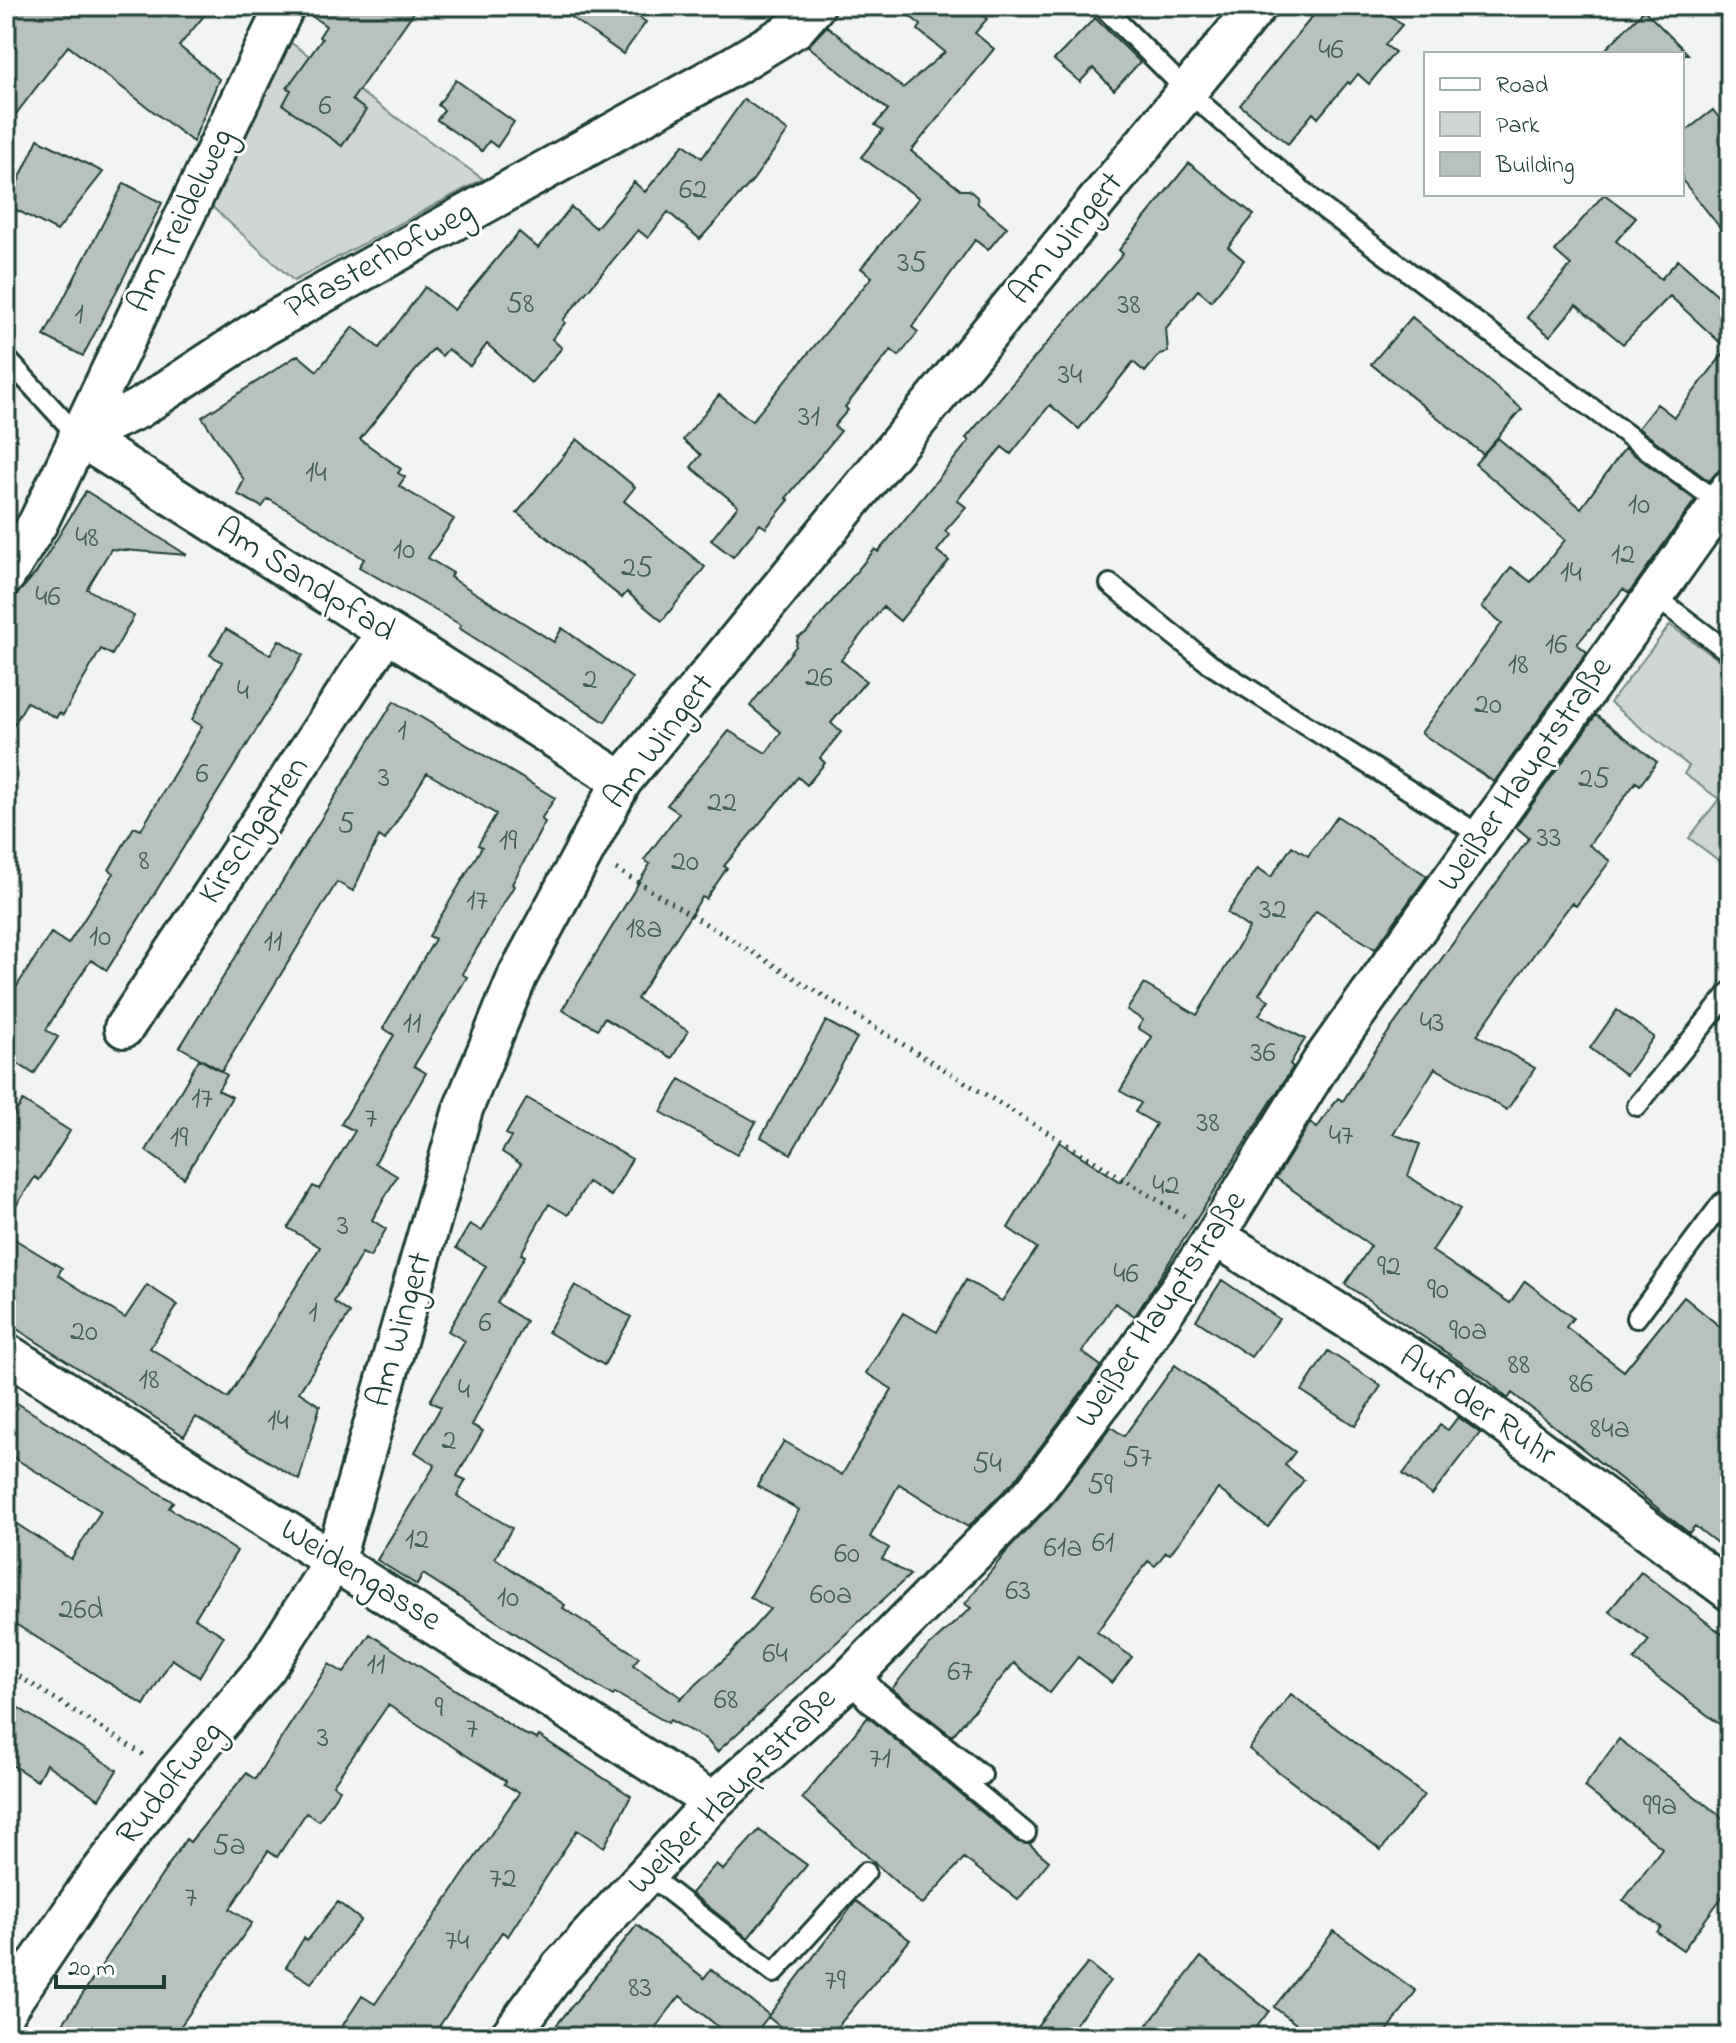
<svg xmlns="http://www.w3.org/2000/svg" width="1736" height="2043" font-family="'Indie Flower',sans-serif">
  <rect width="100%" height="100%" fill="#f2f3f3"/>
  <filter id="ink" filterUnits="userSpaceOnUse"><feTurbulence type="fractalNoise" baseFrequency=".0125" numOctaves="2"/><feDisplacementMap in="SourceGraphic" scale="16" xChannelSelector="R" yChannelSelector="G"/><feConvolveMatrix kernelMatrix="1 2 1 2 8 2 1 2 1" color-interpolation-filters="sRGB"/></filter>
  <g filter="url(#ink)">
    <path fill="#ced5d3" stroke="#768984" stroke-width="2" d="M287,40L483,179L294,281L210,205Z
      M1670,625L1730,668V869L1689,838L1719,799L1684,774L1689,766L1610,703Z"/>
    <path fill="#b7c1bd" stroke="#1f3d34" stroke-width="2" d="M6,6H212L179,46L219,79L193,142L68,46L6,127Z
      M307,6H418L352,100L366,110L342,146L283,105L291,90L287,88L322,39L319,37L326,26L306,12Z
      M555,6H622L646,22L623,54Z
      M897,6H971L987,19L975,33L994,49L911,151L961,190H969L977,197L978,204L1007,227L988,250L975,240L912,327L918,332L899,356L891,350L845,407L848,410L834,426L841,431L786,498L789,500L766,528L760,524L733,557L711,540L738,506L691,467L701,455L683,440L719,395L752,421L872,277L861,268L919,198L861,157L883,130L875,125L888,110L808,46L827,26L903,88L945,52L918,30L921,25Z
      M1321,6H1379L1402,25L1385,45L1395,52L1369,84L1358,74L1350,84L1348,82L1318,118L1313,113L1288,144L1240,105Z
      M1644,10L1688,54H1601Z
      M1095,18L1140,62L1114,90L1093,68L1080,82L1054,60Z
      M456,80L514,122L497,147L489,141L482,151L437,120L444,110L438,105Z
      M744,99L788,131L753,180L700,239L668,212L648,238L638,230L563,320L565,323L552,339L562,348L531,383L487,344L470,366L448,349L442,356L433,349L360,439L401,469L398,473L405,477L399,486L454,519L428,558L453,573L450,577L554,642L562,628L632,678L605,722L459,628L461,625L359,567L364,559L302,518L268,499L262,507L237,494L244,480L202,417L298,355L317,371L353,327L379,348L425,287L454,310L519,232L538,248L571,207L596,228L634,182L645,192L684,144L702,158Z
      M1713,110L1730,132V240L1682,180V134Z
      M38,139L103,172L57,231L7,205Z
      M1189,163L1254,215L1228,247L1244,260L1211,301L1198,290L1166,328L1168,352L1160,354L1145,372L1133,362L1079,429L1050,405L1011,454L1002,447L957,500L966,507L945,531L950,535L937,551L949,561L900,621L883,607L841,660L866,681L831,723L841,732L820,758L825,763L807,785L798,777L724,866L727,868L706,899L702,897L637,999L688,1031L672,1058L604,1018L598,1029L562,1010L650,864L644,860L679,813L667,805L729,731L766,753L781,732L750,706L796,646L798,637L806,633L875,549L878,552L969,441L966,438L1123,254L1119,250Z
      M124,183L162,203L83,356L44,336Z
      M1604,194L1636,218L1616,241L1661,279L1678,260L1730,306V459L1709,481L1638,428L1657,404L1674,417L1727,349L1670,296L1623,344L1576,305L1550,336L1527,317L1571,265L1555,251Z
      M1412,317L1522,409L1483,454L1371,364Z
      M1498,438L1581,508L1625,448L1695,500L1629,593L1623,589L1577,644L1587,652L1494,782L1421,733L1502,623L1482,607L1511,567L1531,582L1565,540L1475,464Z
      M577,439L635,487L624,501L705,567L662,621L627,592L622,598L517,513Z
      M86,491L187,555L111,549L87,589L134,616L112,655L101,649L63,715L59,713L56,718L27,702L6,738V607L36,573Z
      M226,629L270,655L279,640L303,655L107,970L91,960L63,1002L46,1030L58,1037L34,1074L6,1056V1003L51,933L68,944L114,873L109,870L134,827L141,830L202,726L192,720L222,662L210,655Z
      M394,701L555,798L541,819L545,822L512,884L514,886L462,974L467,977L414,1066L426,1073L375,1163L397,1176L372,1220L386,1229L370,1257L362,1253L334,1302L350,1313L299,1392L320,1406L299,1480L196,1417L184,1436L6,1322V1234L62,1268L58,1275L125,1318L147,1285L178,1305L150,1348L228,1398L320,1247L288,1228L313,1186L319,1189L355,1131L341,1124L394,1035L383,1028L435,939L429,936L482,847L478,845L496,814L427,773L385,840L379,836L353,891L337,882L222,1071L180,1047Z
      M1596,715L1657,762L1640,785L1636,782L1589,845L1610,861L1576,906L1572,903L1546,937L1477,1035L1535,1068L1507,1110L1435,1068L1393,1134L1420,1144L1408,1176L1460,1209L1432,1251L1510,1303L1525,1281L1573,1318L1566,1327L1624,1371L1684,1297L1730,1335V1553L1695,1526L1689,1533L1512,1393L1508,1399L1487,1380L1345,1284L1371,1246L1276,1178L1310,1123L1317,1128L1338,1098L1343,1101L1377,1048L1529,838L1516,827Z
      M1337,816L1427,876L1375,949L1316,911L1259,994L1269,1000L1259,1015L1305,1039L1290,1064L1293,1067L1135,1316L1115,1303L1082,1352L1101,1366L1017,1478L968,1527L899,1484L870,1537L889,1548L882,1559L910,1575L717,1752L706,1739L670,1720L668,1723L615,1693L613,1696L423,1574L417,1585L377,1560L435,1465L415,1452L441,1407L430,1401L465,1341L448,1331L486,1266L456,1248L470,1224L482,1231L521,1164L502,1152L511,1137L506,1134L527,1098L632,1159L611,1196L588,1182L568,1215L549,1204L521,1254L525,1256L497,1303L526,1321L472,1425L483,1431L457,1476L466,1480L457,1496L512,1528L495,1558L565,1605L563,1608L639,1657L633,1665L681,1697L679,1700L730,1654L770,1609L750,1597L799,1510L757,1486L784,1441L842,1475L892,1389L866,1373L903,1313L937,1332L966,1280L1002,1301L1037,1248L1008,1228L1059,1142L1121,1182L1156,1124L1135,1112L1141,1103L1120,1091L1152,1037L1138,1028L1143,1020L1127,1010L1144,984L1197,1015L1249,928L1227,913L1258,868L1271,877L1292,846L1308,856Z
      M1617,1010L1654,1037L1626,1075L1590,1048Z
      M826,1021L857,1038L791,1154L761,1137Z
      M199,1059L227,1075L218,1090L232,1097L184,1178L146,1151Z
      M680,1079L756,1122L737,1155L661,1112Z
      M23,1101L70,1131L39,1180L35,1177L6,1221V1127Z
      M1222,1280L1279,1319L1251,1357L1196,1320Z
      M575,1285L631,1317L604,1365L548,1332Z
      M1328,1351L1381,1386L1355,1426L1302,1391Z
      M1175,1365L1295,1452L1285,1465L1304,1480L1268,1527L1218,1489L1170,1554L1166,1552L1155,1566L1148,1561L1097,1632L1132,1657L1112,1683L1078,1657L1050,1693L1014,1663L952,1736L892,1689L920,1654L971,1608L965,1604L1007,1551L1051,1505L1111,1427L1124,1436Z
      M6,1396L173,1502L169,1508L237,1551L195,1618L224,1636L199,1677L172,1659L144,1705L6,1618V1517L71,1559L101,1511L6,1453Z
      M1458,1417L1480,1433L1432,1495L1403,1474L1440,1425L1448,1430Z
      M1641,1572L1730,1640V1732L1634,1660L1649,1640L1609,1611Z
      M370,1634L522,1733L537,1739L539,1736L631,1796L604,1847L577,1830L508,1936L502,1932L432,2037H335L362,1996L375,2004L519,1793L504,1784L506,1781L388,1705L333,1785L340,1789L319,1821L306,1813L277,1857L268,1851L230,1909L252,1923L173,2037H54L186,1839L190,1842L246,1773L255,1779L329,1664L344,1673Z
      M1291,1694L1424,1795L1381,1850L1249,1749Z
      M6,1700L117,1770L99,1799L46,1764L37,1781L6,1761Z
      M868,1717L1018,1842L1029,1844L1049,1861L1018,1900L964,1858L922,1905L802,1798Z
      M1619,1739L1730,1823V1886L1683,1950L1657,1932L1661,1927L1623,1901L1662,1848L1584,1787Z
      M759,1830L807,1865L748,1938L691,1893L716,1864L723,1870Z
      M856,1901L910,1940L829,2037H793L768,2017L752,2037H731L680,1996L648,2037H547L637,1925L704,1978L711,1969L769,2015Z
      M338,1902L361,1920L311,1983L286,1967L304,1938L307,1941Z
      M1334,1931L1416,1991L1383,2037H1313L1274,2007Z
      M1201,1957L1269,2011L1249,2037H1138Z
      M1088,1963L1110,1981L1065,2037H1028Z"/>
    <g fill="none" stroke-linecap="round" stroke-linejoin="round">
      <g stroke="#1f3d34" stroke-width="24">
        <path id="lane" d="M1102,6L1188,92L1324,209L1719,503
          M6,358L78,436
          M1110,584L1211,665L1483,837
          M1653,595L1730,653
          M1637,1106L1730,992
          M1636,1318L1722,1203L1730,1209
          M857,1670L878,1693L982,1775
          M848,1680L867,1701L1026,1833
          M647,1874L774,1973L866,1872"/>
      </g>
      <g stroke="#1f3d34" stroke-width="44">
        <path id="street" d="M78,436L138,409L264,326L735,65L796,28L815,6
          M78,436L622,781
          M6,575L38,523L285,6
          M124,1028L386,633
          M1215,1236L1447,1381L1730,1591
          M6,1353L713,1802
          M6,2010L89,1887L175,1775L266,1668L335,1559L463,1109L518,975L622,781L1257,6
          M509,2037L560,1968L713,1802L848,1680L1034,1492L1116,1383L1215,1236L1323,1060L1730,489"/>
      </g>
      <path stroke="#1f3d34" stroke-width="5" stroke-dasharray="2 6" stroke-linecap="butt" d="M616,869L1184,1216
        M6,1668L144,1755"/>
      <use href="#lane" stroke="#fff" stroke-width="18"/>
      <use href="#street" stroke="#fff" stroke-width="38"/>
    </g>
  </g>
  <g text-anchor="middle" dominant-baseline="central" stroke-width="6" stroke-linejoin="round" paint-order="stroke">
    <g font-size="30" fill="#455e56">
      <text x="1331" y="51">46</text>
      <text x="325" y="107">6</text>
      <text x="693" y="191">62</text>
      <text x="912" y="264">35</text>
      <text x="520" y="305">58</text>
      <text x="1129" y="306">38</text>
      <text x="79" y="316">1</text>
      <text x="1070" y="376">34</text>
      <text x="809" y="418">31</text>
      <text x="316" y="474">14</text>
      <text x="1639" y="506">10</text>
      <text x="87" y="539">48</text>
      <text x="404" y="551">10</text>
      <text x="1623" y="556">12</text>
      <text x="637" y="569">25</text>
      <text x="1571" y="574">14</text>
      <text x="48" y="598">46</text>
      <text x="1556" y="646">16</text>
      <text x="1518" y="666">18</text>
      <text x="819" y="679">26</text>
      <text x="590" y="681">2</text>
      <text x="243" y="692">4</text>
      <text x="1488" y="706">20</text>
      <text x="402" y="732">1</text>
      <text x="202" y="775">6</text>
      <text x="384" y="779">3</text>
      <text x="1594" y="780">25</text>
      <text x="722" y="804">22</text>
      <text x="346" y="825">5</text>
      <text x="1549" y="839">33</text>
      <text x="508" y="842">19</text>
      <text x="144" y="862">8</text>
      <text x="685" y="863">20</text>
      <text x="477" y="902">17</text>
      <text x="1273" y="911">32</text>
      <text x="644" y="930">18a</text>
      <text x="100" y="938">10</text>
      <text x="273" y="943">11</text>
      <text x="1432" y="1024">43</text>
      <text x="412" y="1025">11</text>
      <text x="1263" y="1054">36</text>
      <text x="202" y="1100">17</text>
      <text x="371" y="1120">7</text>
      <text x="1208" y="1124">38</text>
      <text x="1341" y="1137">47</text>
      <text x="179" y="1139">19</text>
      <text x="1166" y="1187">42</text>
      <text x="343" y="1227">3</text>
      <text x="1389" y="1268">92</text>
      <text x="1126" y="1275">46</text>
      <text x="1438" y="1291">90</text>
      <text x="313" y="1314">1</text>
      <text x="485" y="1324">6</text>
      <text x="1468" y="1332">90a</text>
      <text x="84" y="1333">20</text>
      <text x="1519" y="1366">88</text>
      <text x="149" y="1381">18</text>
      <text x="1581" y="1385">86</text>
      <text x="464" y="1391">4</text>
      <text x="278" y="1422">14</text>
      <text x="1610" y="1430">84a</text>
      <text x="449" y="1442">2</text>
      <text x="1137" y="1459">57</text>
      <text x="987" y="1465">54</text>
      <text x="1100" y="1486">59</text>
      <text x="417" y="1541">12</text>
      <text x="1103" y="1544">61</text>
      <text x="1063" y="1549">61a</text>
      <text x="847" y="1555">60</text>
      <text x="1018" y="1592">63</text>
      <text x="831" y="1596">60a</text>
      <text x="508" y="1599">10</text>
      <text x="81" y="1611">26d</text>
      <text x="775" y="1655">64</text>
      <text x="376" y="1666">11</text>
      <text x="960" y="1673">67</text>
      <text x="726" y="1701">68</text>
      <text x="439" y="1709">9</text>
      <text x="472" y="1730">7</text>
      <text x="323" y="1739">3</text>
      <text x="880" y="1760">71</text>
      <text x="1660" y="1807">99a</text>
      <text x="229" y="1847">5a</text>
      <text x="503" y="1880">72</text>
      <text x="191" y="1899">7</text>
      <text x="457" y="1942">74</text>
      <text x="835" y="1982">79</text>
      <text x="640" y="1989">83</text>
    </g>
    <g font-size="34" fill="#1f3d34" stroke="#fff">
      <text transform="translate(182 221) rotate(-64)">Am Treidelweg</text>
      <text transform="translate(1067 239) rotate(-51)">Am Wingert</text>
      <text transform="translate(380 261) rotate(-29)">Pflasterhofweg</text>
      <text transform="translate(305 581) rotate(32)">Am Sandpfad</text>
      <text transform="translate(660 742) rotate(-53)">Am Wingert</text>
      <text transform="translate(1526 775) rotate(-55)">Weißer Hauptstraße</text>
      <text transform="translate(255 831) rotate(-56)">Kirschgarten</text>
      <text transform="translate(1162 1310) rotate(-56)">Weißer Hauptstraße</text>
      <text transform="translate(401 1330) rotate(-74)">Am Wingert</text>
      <text transform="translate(1477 1407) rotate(35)">Auf der Ruhr</text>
      <text transform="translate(360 1576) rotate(32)">Weidengasse</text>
      <text transform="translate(171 1784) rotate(-51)">Rudolfweg</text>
      <text transform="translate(733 1792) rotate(-45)">Weißer Hauptstraße</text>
    </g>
  </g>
  <rect width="1736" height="2043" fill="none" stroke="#fff" stroke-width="32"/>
  <rect x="16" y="16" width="1704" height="2011" fill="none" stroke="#1f3d34" stroke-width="3" filter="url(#ink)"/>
  <rect x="1424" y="52" width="260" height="144" fill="#ffffff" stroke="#a5b1ae" stroke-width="2"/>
  <rect x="1440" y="78" width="40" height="12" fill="#ffffff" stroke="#a5b1ae" stroke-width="2"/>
  <text x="1496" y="92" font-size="24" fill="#1f3d34">Road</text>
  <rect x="1440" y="112" width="40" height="24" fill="#ced5d3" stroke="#a5b1ae" stroke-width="2"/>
  <text x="1496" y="132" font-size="24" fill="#1f3d34">Park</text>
  <rect x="1440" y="152" width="40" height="24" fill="#b7c1bd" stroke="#a5b1ae" stroke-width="2"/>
  <text x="1496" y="172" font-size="24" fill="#1f3d34">Building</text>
  <path d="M56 1975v12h108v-12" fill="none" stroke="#1f3d34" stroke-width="4"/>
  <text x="68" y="1975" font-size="24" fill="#1f3d34" stroke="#ffffff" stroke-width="6" paint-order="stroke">20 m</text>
</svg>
